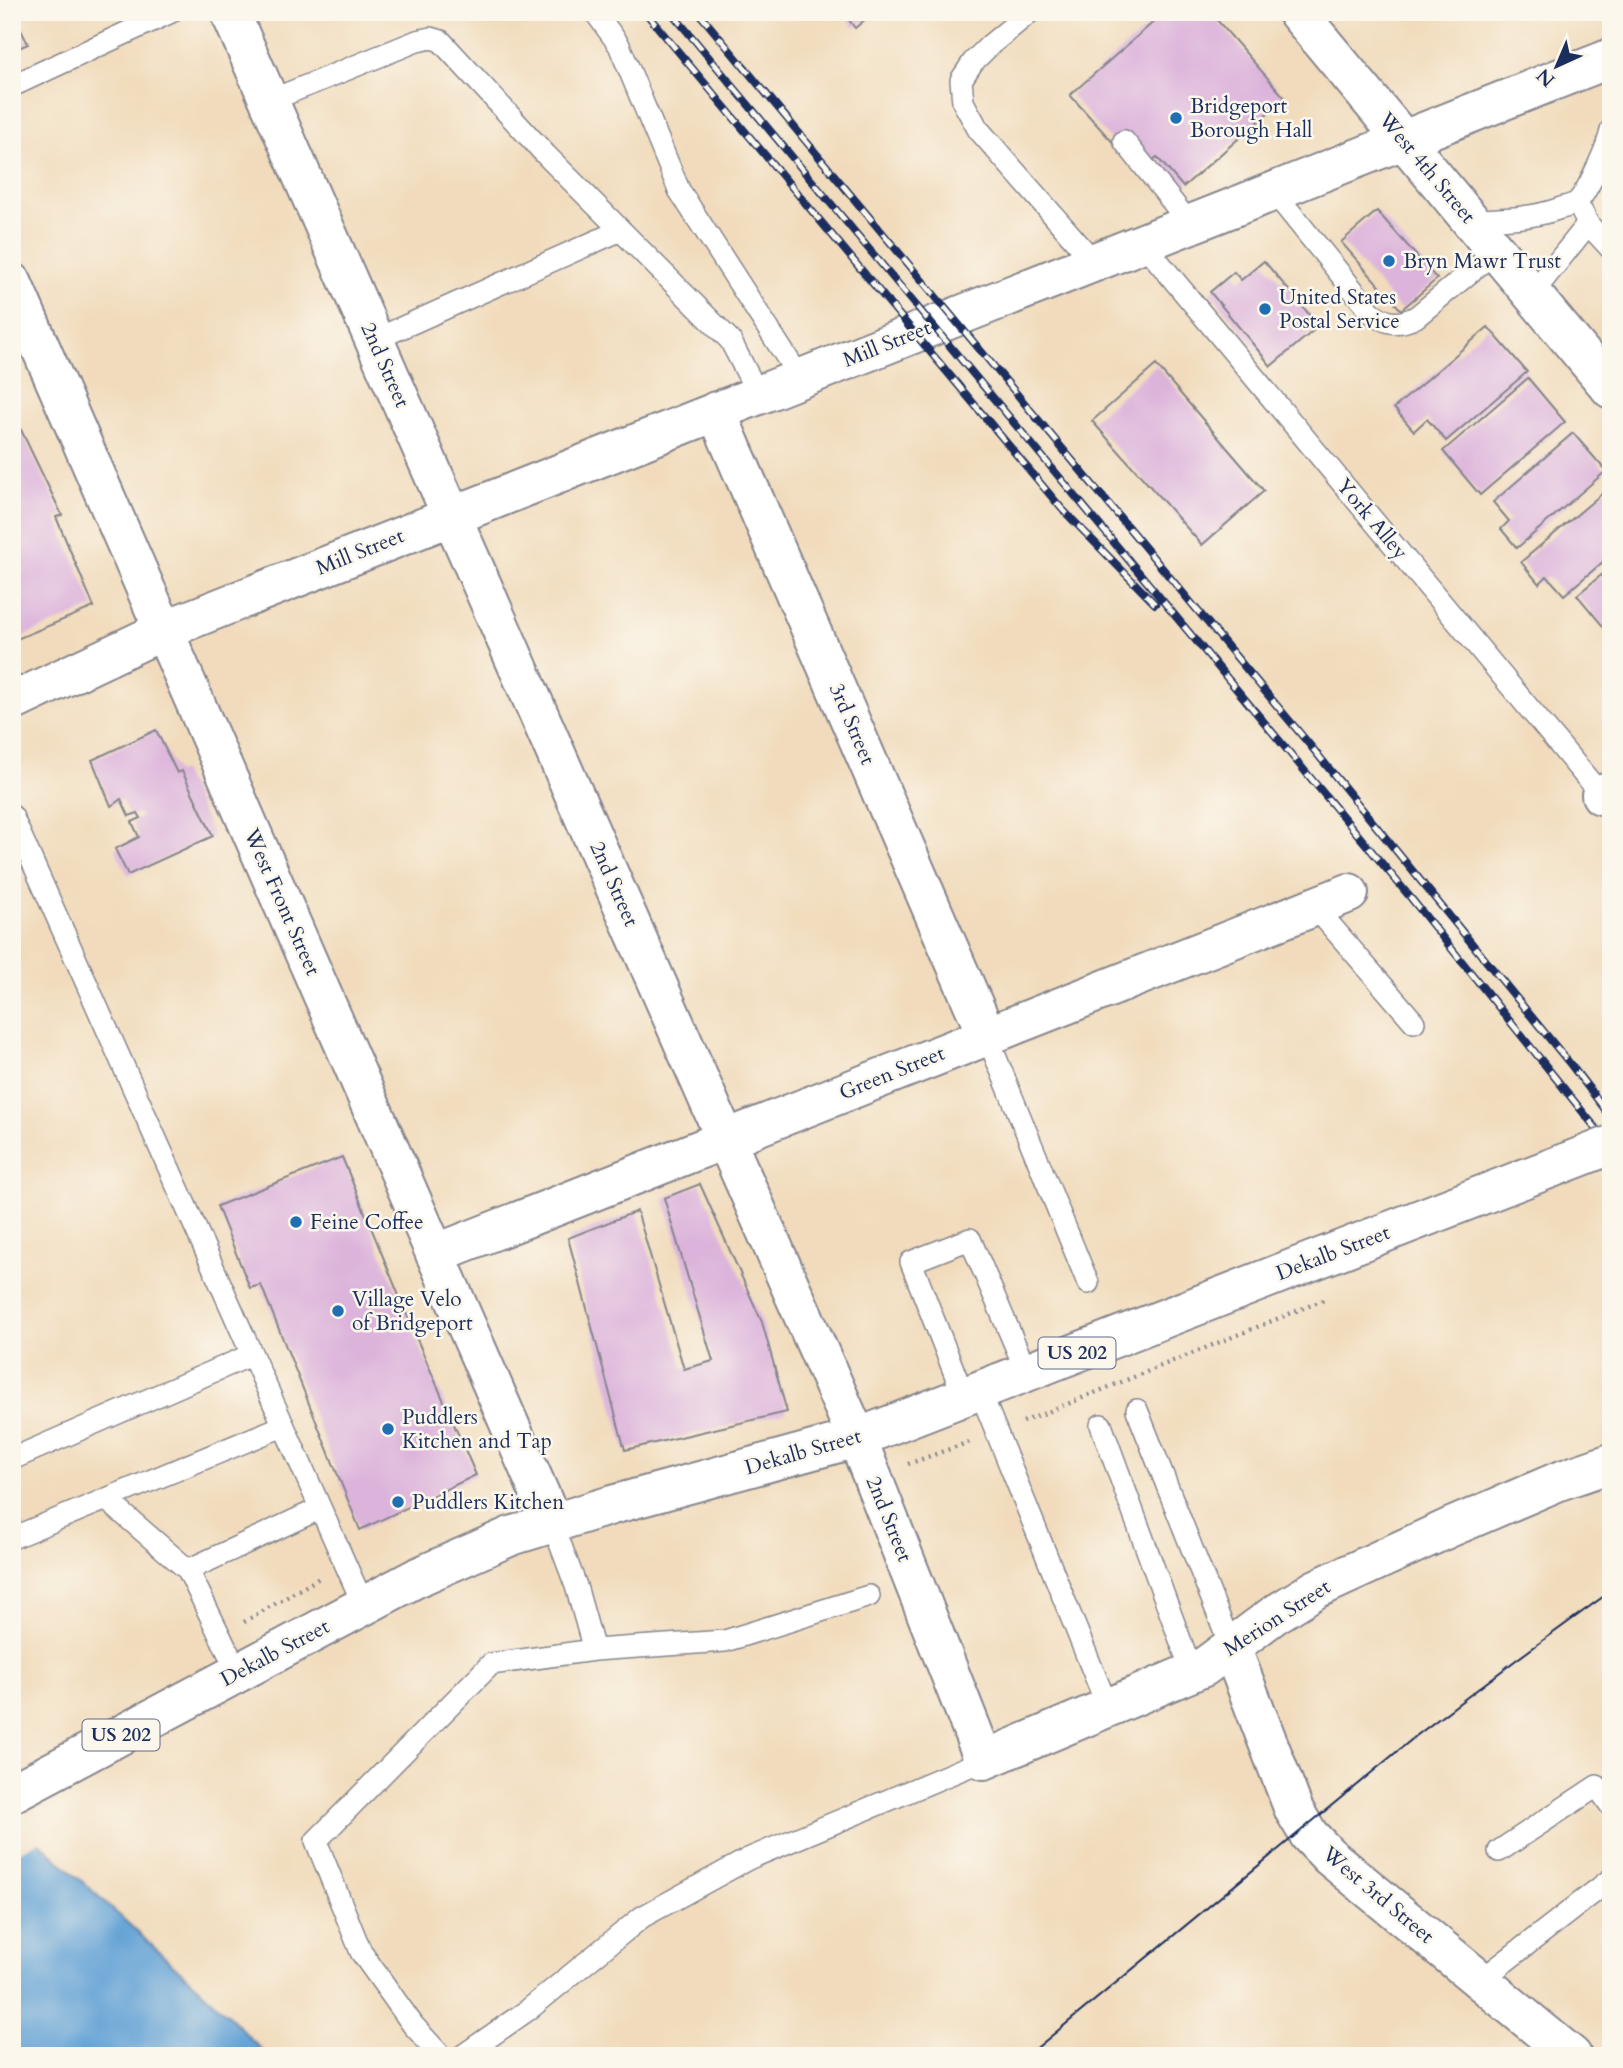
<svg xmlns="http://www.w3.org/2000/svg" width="1623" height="2068" font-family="Cardo,serif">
  <rect width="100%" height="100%" fill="#fbf7ec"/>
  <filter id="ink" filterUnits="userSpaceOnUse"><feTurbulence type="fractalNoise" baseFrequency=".0143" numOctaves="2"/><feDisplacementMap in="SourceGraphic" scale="14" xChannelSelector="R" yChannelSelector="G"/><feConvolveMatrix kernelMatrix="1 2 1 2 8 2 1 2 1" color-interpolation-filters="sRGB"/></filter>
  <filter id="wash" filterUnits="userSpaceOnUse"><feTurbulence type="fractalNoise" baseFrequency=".00686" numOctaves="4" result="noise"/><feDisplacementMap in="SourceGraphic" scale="28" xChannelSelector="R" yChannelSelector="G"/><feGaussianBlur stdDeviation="1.57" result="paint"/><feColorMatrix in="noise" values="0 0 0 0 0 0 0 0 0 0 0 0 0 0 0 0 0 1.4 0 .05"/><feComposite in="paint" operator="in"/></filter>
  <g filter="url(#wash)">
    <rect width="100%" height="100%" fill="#f1dbbc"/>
    <path fill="#63a2d5" stroke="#3f689a" stroke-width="2" d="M12,1817L230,2017L267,2056H12Z"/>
    <path fill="#f1dbbc" d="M12,1814L42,1840L12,1855Z"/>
    <g id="blocks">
      <path fill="#dcb3db" d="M12,12L28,44L12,51Z
        M843,12H874L855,28Z
        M1165,12H1210L1285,98L1183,187L1157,157L1147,165L1116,146L1070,95Z
        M1377,211L1437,279L1401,310L1341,242Z
        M1264,261L1319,326L1271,366L1210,292L1234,272L1241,280Z
        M1488,327L1527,372L1446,441L1427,419L1414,431L1394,408Z
        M1156,365L1264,491L1202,545L1092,421Z
        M1528,378L1565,422L1480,495L1443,451Z
        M12,411L62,515L56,517L94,607L12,641V535L16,533L12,524Z
        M1573,433L1606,471L1517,548L1501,529L1509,521L1493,502Z
        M1611,486V555L1564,595L1547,576L1539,584L1521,562Z
        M1611,567V636L1577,595Z
        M156,730L177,773L182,771L213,836L128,875L115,849L139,837L132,822L141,818L138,813L129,816L121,799L111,806L92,760Z
        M342,1157L416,1337L476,1475L360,1530L261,1285L250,1288L217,1206Z
        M700,1184L762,1322L787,1412L625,1450L568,1238L637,1211L684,1369L713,1361L664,1198Z"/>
    </g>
  </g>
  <g filter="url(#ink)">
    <use href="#blocks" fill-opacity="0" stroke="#86858d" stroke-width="2"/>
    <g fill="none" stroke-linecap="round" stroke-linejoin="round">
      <g stroke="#86858d" stroke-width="24">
        <path id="lane" d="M595,12L619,45L679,190L800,378
          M1030,12L990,45L973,62L961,80L963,102L978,129L1094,262
          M12,86L171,12
          M269,101L417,41L431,38L441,41L546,155L730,340L758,394
          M1124,141L1190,224
          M1273,191L1371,312C1386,324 1398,326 1416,317L1496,251
          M1582,212L1588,224L1611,249
          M1470,220C1501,219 1531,219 1561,208C1565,207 1572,205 1576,203C1587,194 1609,144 1611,130
          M1143,243L1601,795
          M1532,294L1588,224
          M374,340L621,230
          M12,816L364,1606
          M1314,906L1414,1022
          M987,1036L1088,1283
          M980,1391L1108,1708
          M964,1397L911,1262L970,1239L1027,1373
          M1137,1410L1231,1647
          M1101,1425L1192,1672
          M12,1459L251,1355
          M106,1499L188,1570L238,1673
          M12,1538L283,1426
          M188,1570L319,1509
          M594,1650L725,1641L869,1596
          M1499,1851L1597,1786L1611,1806
          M1480,1981L1611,1879
          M441,2056L413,2025L361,1952L316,1841L491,1664L594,1650L576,1586L552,1522
          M462,2056L528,2010L642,1917L748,1859L984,1760"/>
      </g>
      <g stroke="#86858d" stroke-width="42">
        <path id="street" d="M230,12L857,1438L984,1760L1204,1667L1274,1615L1316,1589L1449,1528L1559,1481L1611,1463
          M12,282L552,1522
          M716,411L987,1036
          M12,702L164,630L1611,58
          M1601,795L1611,791
          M435,1254L1349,893
          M1231,1647L1294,1810L1309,1835L1329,1856L1572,2056"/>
      </g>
      <g stroke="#86858d" stroke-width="42">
        <path id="secondary" d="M1297,12L1611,389"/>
      </g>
      <g stroke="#86858d" stroke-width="42">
        <path id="highway" d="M12,1793L418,1577L511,1536L612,1505L857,1438L1523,1179"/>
      </g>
      <path stroke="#86858d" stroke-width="4.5" stroke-dasharray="2 5" stroke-linecap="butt" d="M1023,1422L1326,1299
        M908,1464L972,1441
        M244,1622L321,1577"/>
      <use href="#lane" stroke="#fff" stroke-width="21"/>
      <use href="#street" stroke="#fff" stroke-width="38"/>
      <use href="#secondary" stroke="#fff" stroke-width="38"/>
      <use href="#highway" stroke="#fff" stroke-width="38"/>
      <path stroke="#1b2f5e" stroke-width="2" d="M1027,2056L1416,1736L1516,1660L1611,1591"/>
      <g stroke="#1b2f5e" stroke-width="8">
        <path id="rail" d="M645,12L1062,509L1155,604
          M671,12L1410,897L1611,1147
          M698,12L1309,744L1571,1065L1611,1117"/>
      </g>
      <use href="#rail" stroke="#fbf7ec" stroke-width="5" stroke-dasharray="16" stroke-linecap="butt"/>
      <g stroke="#86858d" stroke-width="42" stroke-linecap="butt">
        <path id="highway-bridge" d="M1523,1179L1611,1145"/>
      </g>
      <use href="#highway-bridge" stroke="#fff" stroke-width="38"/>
    </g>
  </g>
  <g fill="#1f6fb2" stroke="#fbf7ec" stroke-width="2.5">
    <circle cx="1176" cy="118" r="7"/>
    <circle cx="1389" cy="261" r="7"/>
    <circle cx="1265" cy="309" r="7"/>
    <circle cx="296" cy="1222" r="7"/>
    <circle cx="338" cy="1311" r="7"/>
    <circle cx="388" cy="1429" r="7"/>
    <circle cx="398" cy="1502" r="7"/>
  </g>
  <g text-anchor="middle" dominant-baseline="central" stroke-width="5" stroke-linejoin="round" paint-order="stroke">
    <g fill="#fbf7ec" stroke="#5e6b89" stroke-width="2">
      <rect x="1038.5" y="1337.5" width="77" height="31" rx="5"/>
      <rect x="82.5" y="1719.5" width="77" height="31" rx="5"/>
    </g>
    <g font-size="19" font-weight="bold" fill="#1b2f5e">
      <text x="1077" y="1353">US 202</text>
      <text x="121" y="1735">US 202</text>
    </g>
    <g font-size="21" fill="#1b2f5e" stroke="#fbf7ec" text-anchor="start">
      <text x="1190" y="106">Bridgeport<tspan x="1190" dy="24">Borough Hall</tspan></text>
      <text x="1403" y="261">Bryn Mawr Trust</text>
      <text x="1279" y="297">United States<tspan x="1279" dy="24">Postal Service</tspan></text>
      <text x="310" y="1222">Feine Coffee</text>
      <text x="352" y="1299">Village Velo<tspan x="352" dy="24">of Bridgeport</tspan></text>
      <text x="402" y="1417">Puddlers<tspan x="402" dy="24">Kitchen and Tap</tspan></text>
      <text x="412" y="1502">Puddlers Kitchen</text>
    </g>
    <g font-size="21" fill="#1b2f5e" stroke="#fbf7ec">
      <text transform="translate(1427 168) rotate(50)">West 4th Street</text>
      <text transform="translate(887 344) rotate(-22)">Mill Street</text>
      <text transform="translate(385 365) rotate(66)">2nd Street</text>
      <text transform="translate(1372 519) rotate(50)">York Alley</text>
      <text transform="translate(360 552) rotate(-22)">Mill Street</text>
      <text transform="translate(852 724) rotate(67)">3rd Street</text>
      <text transform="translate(614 884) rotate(66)">2nd Street</text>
      <text transform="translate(282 902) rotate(66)">West Front Street</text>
      <text transform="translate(892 1073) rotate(-22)">Green Street</text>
      <text transform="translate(1333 1253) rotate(-21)">Dekalb Street</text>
      <text transform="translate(803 1452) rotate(-16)">Dekalb Street</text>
      <text transform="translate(889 1519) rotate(68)">2nd Street</text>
      <text transform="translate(1277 1618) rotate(-33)">Merion Street</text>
      <text transform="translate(275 1653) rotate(-28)">Dekalb Street</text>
      <text transform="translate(1378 1895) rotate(40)">West 3rd Street</text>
    </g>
  </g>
  <rect width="1623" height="2068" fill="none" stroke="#fbf7ec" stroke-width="42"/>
  <g transform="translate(1557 66) rotate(224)" stroke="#fbf7ec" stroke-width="5" paint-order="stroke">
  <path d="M0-5L12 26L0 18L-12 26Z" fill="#1b2f5e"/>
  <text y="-10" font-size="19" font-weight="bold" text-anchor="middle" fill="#1b2f5e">N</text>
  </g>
</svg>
